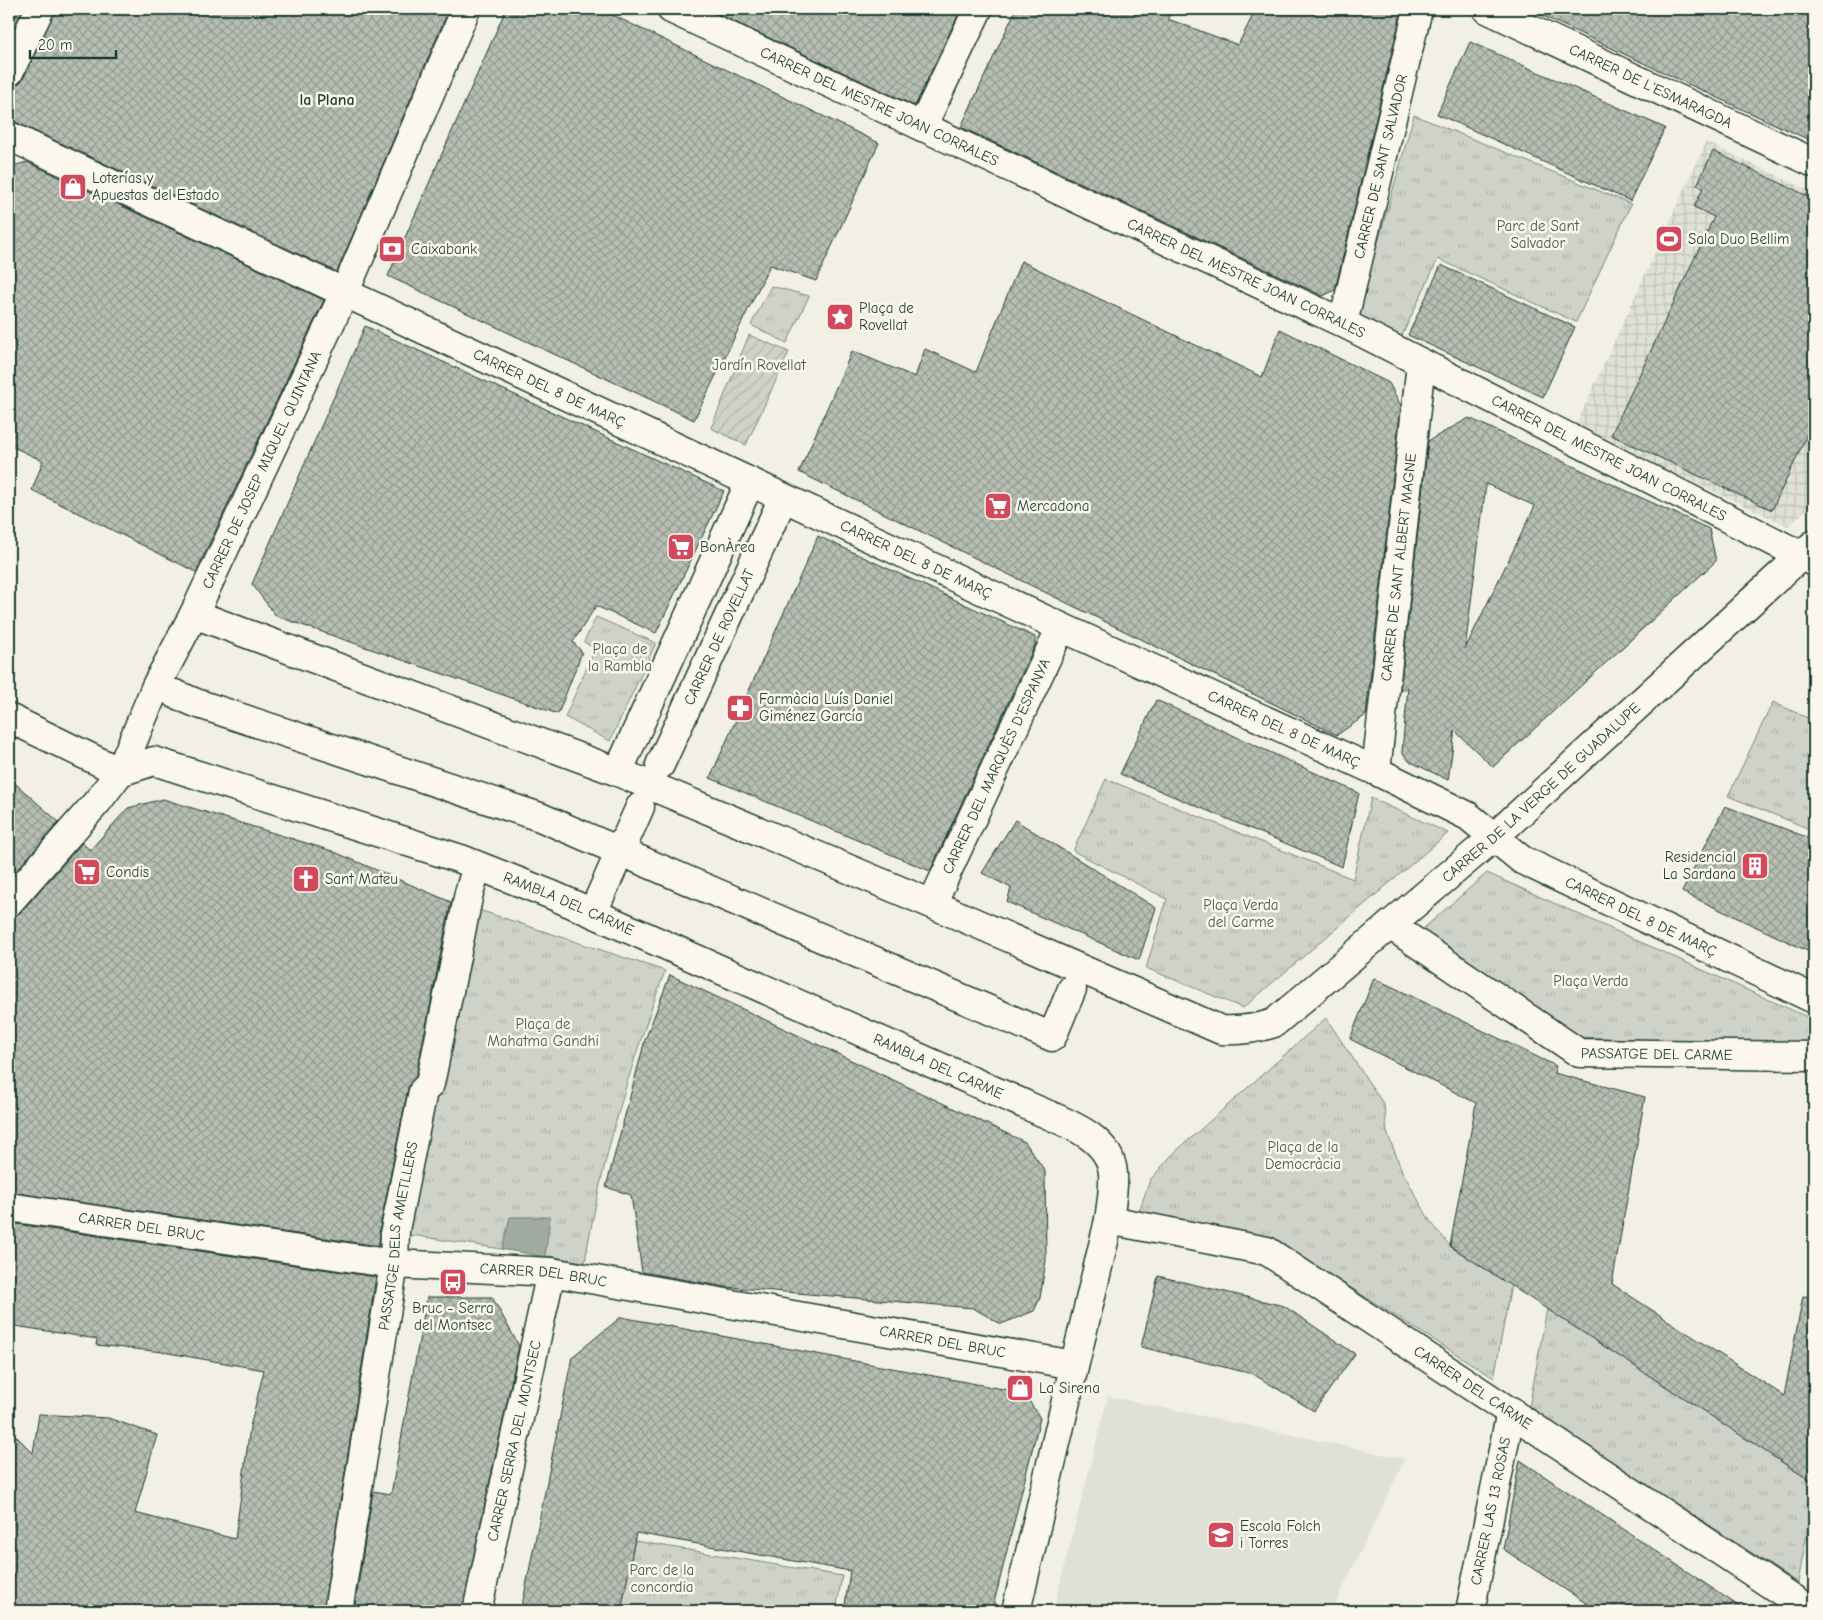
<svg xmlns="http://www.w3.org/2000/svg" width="1823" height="1620" font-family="'Comic Neue',sans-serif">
  <defs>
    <pattern id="industrial-grid" width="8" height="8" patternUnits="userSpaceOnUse" patternTransform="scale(1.25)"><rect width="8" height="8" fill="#e0e1d6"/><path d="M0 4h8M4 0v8" fill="none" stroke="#c0c2b8"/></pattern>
    <pattern id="park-tufts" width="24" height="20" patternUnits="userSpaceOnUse" patternTransform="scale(1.25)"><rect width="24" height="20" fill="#cfd2c8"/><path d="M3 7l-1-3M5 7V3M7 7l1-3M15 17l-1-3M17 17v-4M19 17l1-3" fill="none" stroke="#b1b5ac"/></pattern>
    <pattern id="garden-furrows" width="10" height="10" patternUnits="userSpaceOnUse" patternTransform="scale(1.25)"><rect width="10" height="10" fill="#cfd2c8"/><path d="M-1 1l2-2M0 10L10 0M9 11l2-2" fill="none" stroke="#b1b5ac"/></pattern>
    <pattern id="building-cross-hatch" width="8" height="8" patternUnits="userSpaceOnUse" patternTransform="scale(1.25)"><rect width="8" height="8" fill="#b7beb3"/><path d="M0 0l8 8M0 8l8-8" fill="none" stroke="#949c92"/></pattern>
  </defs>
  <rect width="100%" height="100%" fill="#f2f0e5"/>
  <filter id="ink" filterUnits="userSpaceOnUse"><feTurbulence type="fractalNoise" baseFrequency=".02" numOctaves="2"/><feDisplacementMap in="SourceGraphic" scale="10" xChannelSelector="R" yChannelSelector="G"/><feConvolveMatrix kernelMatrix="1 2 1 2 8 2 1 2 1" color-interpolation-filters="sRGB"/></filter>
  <g filter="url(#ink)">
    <path fill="#e0e1d6" d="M1108,1396L1405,1459L1332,1611H1053Z"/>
    <path fill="url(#industrial-grid)" d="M1706,142L1814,193V503L1788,526L1575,427Z"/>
    <path fill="url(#park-tufts)" stroke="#77887e" d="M1414,115L1631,204L1576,322L1438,259L1400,340L1353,317L1379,239Z
      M771,286L809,296L787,343L751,325Z
      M596,617L656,643L610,741L565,717L595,649L584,642Z
      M1773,702L1814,721V825L1812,830L1728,796Z
      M1106,779L1353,879L1371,798L1448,833L1243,1008L1146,968L1167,899L1073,851Z
      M1487,873L1814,1020V1045L1574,1037L1416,935Z
      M473,908L665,971C630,1065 601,1163 585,1262L405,1234Z
      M1326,1018L1384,1105L1387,1132L1402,1171L1430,1221L1450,1246L1511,1285L1494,1378L1272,1238L1139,1211L1150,1180L1173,1154Z
      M1547,1308L1814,1483V1494L1798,1583L1529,1408Z
      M635,1541L842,1576L836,1611H617Z"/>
    <path fill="url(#garden-furrows)" stroke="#77887e" d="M749,335L789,352L746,445L711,428Z"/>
    <path fill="#a2aba1" stroke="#6e7f75" d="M510,1217H550L545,1257L502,1249Z"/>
    <path fill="url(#building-cross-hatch)" stroke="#1f3d34" fill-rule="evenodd" d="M9,9H23L9,37Z
      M56,9H449L337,272L9,119V87L17,85L23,79Z
      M506,9H600L879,143L816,281L770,265L694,420L388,276Z
      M707,9H961L915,106Z
      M1016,9H1172L1168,19L1238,45L1256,9H1402L1335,290L1323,296L961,127Z
      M1528,9H1814V142L1748,112Z
      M1470,42L1665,128L1630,201L1437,114Z
      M1713,151L1814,199V420L1772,510L1611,435L1714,217L1694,207L1703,188L1697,185Z
      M27,162L324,300L196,572L32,490L43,461L9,445V167Z
      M1021,261L1262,377L1280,329L1389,383L1401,406L1366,715L1337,735L799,472L852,351L915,377L925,349L976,372Z
      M1441,265L1575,327L1543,397L1408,335Z
      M365,326L724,491L656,633L596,606L573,642L582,652L558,714L276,616L252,584Z
      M1469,418L1709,529L1716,561L1493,767L1455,731L1448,780L1409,761L1402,752L1408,687L1400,692L1428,441ZM1486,484L1535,506L1465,649Z
      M818,536L1035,637V645L930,871L710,778Z
      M1156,700L1359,793L1342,867L1120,774Z
      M9,778L59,822L9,879Z
      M163,799L332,851L451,902L416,1076L408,1088L380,1227L379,1246L9,1192V917L21,912L82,843L90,850L128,808Z
      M1725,806L1814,840V954L1682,892Z
      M1015,820L1156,908L1139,960L1007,902L1011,888L982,873Z
      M670,975L1025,1142L1045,1171L1046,1260L1040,1298L1034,1311L1001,1324L973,1308L726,1287L642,1272L631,1195L606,1187L645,1040Z
      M1374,978L1556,1066L1554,1073L1645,1097L1612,1284L1784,1396L1803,1296L1814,1297V1483L1450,1246L1476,1103L1350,1039Z
      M9,1223L376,1277L323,1611H9V1429L33,1453L39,1414L108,1418L157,1435L135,1513L235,1539L250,1427L264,1370L163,1352L96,1345L97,1339L9,1325Z
      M1158,1276L1284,1306L1355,1354L1314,1411L1253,1374L1141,1347Z
      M427,1297H492L519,1346L462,1611H354L373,1491L391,1494Z
      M621,1317L1024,1393L1040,1418L992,1611H844L850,1571L636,1533L621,1611H521L572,1357Z
      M1520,1460L1746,1611H1598L1503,1549Z"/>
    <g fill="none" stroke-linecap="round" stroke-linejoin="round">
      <g stroke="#1f3d34" stroke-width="31">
        <g id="minor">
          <path id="s1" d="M671,9L1343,323L1814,562"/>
          <path id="s2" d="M1487,9L1814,163"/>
          <path d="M9,72L40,9"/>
          <path d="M922,127L978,9"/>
          <path id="s3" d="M9,136L1061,627L1376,771L1468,816L1522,860L1814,999"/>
          <path id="s4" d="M1343,323L1418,9"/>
          <path id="s5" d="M194,614L618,772L932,904L1221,1030C1241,1031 1256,1029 1274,1023L1494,837L1814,544"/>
          <path d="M175,694L196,703L540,817L1052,1037L1072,989"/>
          <path id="s6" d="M9,718L120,772L154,761L461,859L552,895L1024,1104C1054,1119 1111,1133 1113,1174C1114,1189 1111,1205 1109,1220L1016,1611"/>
          <path id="s7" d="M660,765L778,509"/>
          <path id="s8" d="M1376,771L1421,363"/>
          <path d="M618,772L750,482"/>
          <path d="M598,901L640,807"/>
          <path id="s9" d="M9,902L98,801L120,772L156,686L194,614L344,294L466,9"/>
          <path id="s10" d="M932,904L1061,627"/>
          <path id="s11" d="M1390,925L1579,1053L1814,1056"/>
          <path id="s12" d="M9,1207L394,1264L551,1272L1074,1365"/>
          <path id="s13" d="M1109,1220L1267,1251L1811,1611"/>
          <path id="s14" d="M338,1611L394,1264L395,1230L423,1091L430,1084L469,893L477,866"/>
          <path id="s15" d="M477,1611L551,1272"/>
          <path id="s16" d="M1470,1611L1511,1411"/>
        </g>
      </g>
      <use href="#minor" stroke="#fbf7ec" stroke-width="28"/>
    </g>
  </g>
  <defs>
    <g id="shop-square" transform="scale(1.4375)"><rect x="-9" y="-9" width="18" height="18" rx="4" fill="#d1495b" stroke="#fbf7ec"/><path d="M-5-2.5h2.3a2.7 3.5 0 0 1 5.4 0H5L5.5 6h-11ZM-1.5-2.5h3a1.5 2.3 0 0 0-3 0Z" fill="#fff"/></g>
    <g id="stadium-square" transform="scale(1.4375)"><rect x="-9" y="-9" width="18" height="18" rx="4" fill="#d1495b" stroke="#fbf7ec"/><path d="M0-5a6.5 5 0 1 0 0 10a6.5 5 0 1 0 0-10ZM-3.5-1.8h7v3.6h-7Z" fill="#fff"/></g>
    <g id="bank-square" transform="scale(1.4375)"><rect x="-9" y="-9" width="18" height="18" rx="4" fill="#d1495b" stroke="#fbf7ec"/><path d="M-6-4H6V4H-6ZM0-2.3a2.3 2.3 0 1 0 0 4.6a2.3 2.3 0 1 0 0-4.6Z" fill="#fff"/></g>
    <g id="sight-square" transform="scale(1.4375)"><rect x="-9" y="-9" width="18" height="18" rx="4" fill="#d1495b" stroke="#fbf7ec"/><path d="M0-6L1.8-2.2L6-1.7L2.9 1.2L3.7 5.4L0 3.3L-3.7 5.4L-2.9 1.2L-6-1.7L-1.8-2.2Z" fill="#fff"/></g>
    <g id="supermarket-square" transform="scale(1.4375)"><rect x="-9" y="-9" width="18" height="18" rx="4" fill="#d1495b" stroke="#fbf7ec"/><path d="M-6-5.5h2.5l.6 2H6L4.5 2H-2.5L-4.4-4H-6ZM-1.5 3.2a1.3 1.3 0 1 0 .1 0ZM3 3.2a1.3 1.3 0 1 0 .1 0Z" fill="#fff"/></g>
    <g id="pharmacy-square" transform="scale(1.4375)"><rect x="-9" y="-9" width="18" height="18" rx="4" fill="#d1495b" stroke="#fbf7ec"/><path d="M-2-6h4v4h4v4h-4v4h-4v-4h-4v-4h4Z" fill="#fff"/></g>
    <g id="building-square" transform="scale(1.4375)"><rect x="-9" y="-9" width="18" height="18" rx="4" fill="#d1495b" stroke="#fbf7ec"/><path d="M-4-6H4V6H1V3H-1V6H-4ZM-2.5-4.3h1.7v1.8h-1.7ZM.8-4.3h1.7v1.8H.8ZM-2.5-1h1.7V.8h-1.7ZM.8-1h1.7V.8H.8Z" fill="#fff"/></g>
    <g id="church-square" transform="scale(1.4375)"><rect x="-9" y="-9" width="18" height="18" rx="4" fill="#d1495b" stroke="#fbf7ec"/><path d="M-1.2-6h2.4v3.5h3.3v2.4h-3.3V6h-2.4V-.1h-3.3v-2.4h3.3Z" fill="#fff"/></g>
    <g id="bus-square" transform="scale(1.4375)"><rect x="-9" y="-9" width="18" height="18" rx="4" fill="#d1495b" stroke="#fbf7ec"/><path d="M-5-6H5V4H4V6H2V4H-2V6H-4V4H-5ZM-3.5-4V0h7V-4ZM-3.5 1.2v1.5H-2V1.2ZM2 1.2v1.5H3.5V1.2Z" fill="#fff"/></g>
    <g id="school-square" transform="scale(1.4375)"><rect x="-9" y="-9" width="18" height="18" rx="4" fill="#d1495b" stroke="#fbf7ec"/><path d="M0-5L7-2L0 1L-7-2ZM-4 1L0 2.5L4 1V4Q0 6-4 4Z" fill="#fff"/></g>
  </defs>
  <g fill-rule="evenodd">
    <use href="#shop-square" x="73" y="187"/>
    <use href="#stadium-square" x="1669" y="239"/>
    <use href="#bank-square" x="392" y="249"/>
    <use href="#sight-square" x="840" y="317"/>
    <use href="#supermarket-square" x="998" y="506"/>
    <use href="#supermarket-square" x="681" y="547"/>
    <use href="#pharmacy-square" x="740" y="708"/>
    <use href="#building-square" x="1755" y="866"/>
    <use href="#supermarket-square" x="87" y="872"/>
    <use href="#church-square" x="306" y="879"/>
    <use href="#bus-square" x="453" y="1282"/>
    <use href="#shop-square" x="1020" y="1388"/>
    <use href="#school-square" x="1221" y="1535"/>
  </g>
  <g text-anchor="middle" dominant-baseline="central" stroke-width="5" stroke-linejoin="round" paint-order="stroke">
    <g font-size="15" fill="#1f3d34" stroke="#fbf7ec">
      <text stroke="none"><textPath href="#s2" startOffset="181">CARRER DE L'ESMARAGDA</textPath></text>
      <text stroke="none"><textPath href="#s1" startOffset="230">CARRER DEL MESTRE JOAN CORRALES</textPath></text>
      <text stroke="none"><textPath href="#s4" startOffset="161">CARRER DE SANT SALVADOR</textPath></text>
      <text stroke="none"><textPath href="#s1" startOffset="635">CARRER DEL MESTRE JOAN CORRALES</textPath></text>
      <text stroke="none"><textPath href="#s3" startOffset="596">CARRER DEL 8 DE MARÇ</textPath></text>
      <text stroke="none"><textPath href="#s1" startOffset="1040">CARRER DEL MESTRE JOAN CORRALES</textPath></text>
      <text stroke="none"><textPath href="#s9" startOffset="505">CARRER DE JOSEP MIQUEL QUINTANA</textPath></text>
      <text stroke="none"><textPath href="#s3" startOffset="1001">CARRER DEL 8 DE MARÇ</textPath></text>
      <text stroke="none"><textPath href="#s8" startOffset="205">CARRER DE SANT ALBERT MAGNE</textPath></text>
      <text stroke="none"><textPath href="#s7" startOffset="141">CARRER DE ROVELLAT</textPath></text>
      <text stroke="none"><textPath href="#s3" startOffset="1406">CARRER DEL 8 DE MARÇ</textPath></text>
      <text stroke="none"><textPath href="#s10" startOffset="152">CARRER DEL MARQUÈS D'ESPANYA</textPath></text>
      <text stroke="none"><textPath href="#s5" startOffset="1515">CARRER DE LA VERGE DE GUADALUPE</textPath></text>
      <text stroke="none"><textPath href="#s6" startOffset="598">RAMBLA DEL CARME</textPath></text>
      <text stroke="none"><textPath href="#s3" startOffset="1811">CARRER DEL 8 DE MARÇ</textPath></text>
      <text stroke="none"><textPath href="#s11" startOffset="306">PASSATGE DEL CARME</textPath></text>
      <text stroke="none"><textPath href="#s6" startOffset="1002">RAMBLA DEL CARME</textPath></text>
      <text stroke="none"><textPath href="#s12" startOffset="134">CARRER DEL BRUC</textPath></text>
      <text stroke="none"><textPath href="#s14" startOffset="380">PASSATGE DELS AMETLLERS</textPath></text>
      <text stroke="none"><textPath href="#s12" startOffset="539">CARRER DEL BRUC</textPath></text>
      <text stroke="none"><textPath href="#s12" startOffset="944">CARRER DEL BRUC</textPath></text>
      <text stroke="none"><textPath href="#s13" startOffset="408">CARRER DEL CARME</textPath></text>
      <text stroke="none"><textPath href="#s15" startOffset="174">CARRER SERRA DEL MONTSEC</textPath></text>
      <text stroke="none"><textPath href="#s16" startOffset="102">CARRER LAS 13 ROSAS</textPath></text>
    </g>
    <g font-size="15" fill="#1f3d34" stroke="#fbf7ec" text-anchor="start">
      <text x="92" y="178">Loterías y<tspan x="92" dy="17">Apuestas del Estado</tspan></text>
      <text x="1688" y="239">Sala Duo Bellim</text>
      <text x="411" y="249">Caixabank</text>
      <text x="859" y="308">Plaça de<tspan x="859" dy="17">Rovellat</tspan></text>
      <text x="1017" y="506">Mercadona</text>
      <text x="700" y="547">BonÀrea</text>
      <text x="759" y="699">Farmàcia Luís Daniel<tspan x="759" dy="17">Giménez García</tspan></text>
      <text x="1736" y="857" text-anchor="end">Residencial<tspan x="1736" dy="17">La Sardana</tspan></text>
      <text x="106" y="872">Condis</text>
      <text x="325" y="879">Sant Mateu</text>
      <text x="453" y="1308" text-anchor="middle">Bruc - Serra<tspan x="453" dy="17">del Montsec</tspan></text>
      <text x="1039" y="1388">La Sirena</text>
      <text x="1240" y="1526">Escola Folch<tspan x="1240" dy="17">i Torres</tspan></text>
    </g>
    <g font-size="15" fill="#425b52" stroke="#fbf7ec">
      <text x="1538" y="226">Parc de Sant<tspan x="1538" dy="17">Salvador</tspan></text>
      <text x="759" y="365">Jardín Rovellat</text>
      <text x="620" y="649">Plaça de<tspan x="620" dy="17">la Rambla</tspan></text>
      <text x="1241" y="905">Plaça Verda<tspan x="1241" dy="17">del Carme</tspan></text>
      <text x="1591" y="981">Plaça Verda</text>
      <text x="543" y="1024">Plaça de<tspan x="543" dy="17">Mahatma Gandhi</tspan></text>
      <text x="1303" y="1147">Plaça de la<tspan x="1303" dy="17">Democràcia</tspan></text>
      <text x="662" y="1570">Parc de la<tspan x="662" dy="17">concordia</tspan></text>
    </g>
    <g font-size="16" font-weight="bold" fill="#1f3d34" stroke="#fbf7ec">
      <text x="327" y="100">la Plana</text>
    </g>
  </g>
  <rect width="1823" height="1620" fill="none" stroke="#fbf7ec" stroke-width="30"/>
  <rect x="15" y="15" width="1793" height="1590" fill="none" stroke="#1f3d34" stroke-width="2" filter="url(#ink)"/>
  <path d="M30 50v8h86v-8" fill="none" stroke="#1f3d34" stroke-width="2.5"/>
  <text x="38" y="50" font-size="15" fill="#1f3d34" stroke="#fbf7ec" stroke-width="4" paint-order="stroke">20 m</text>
</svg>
